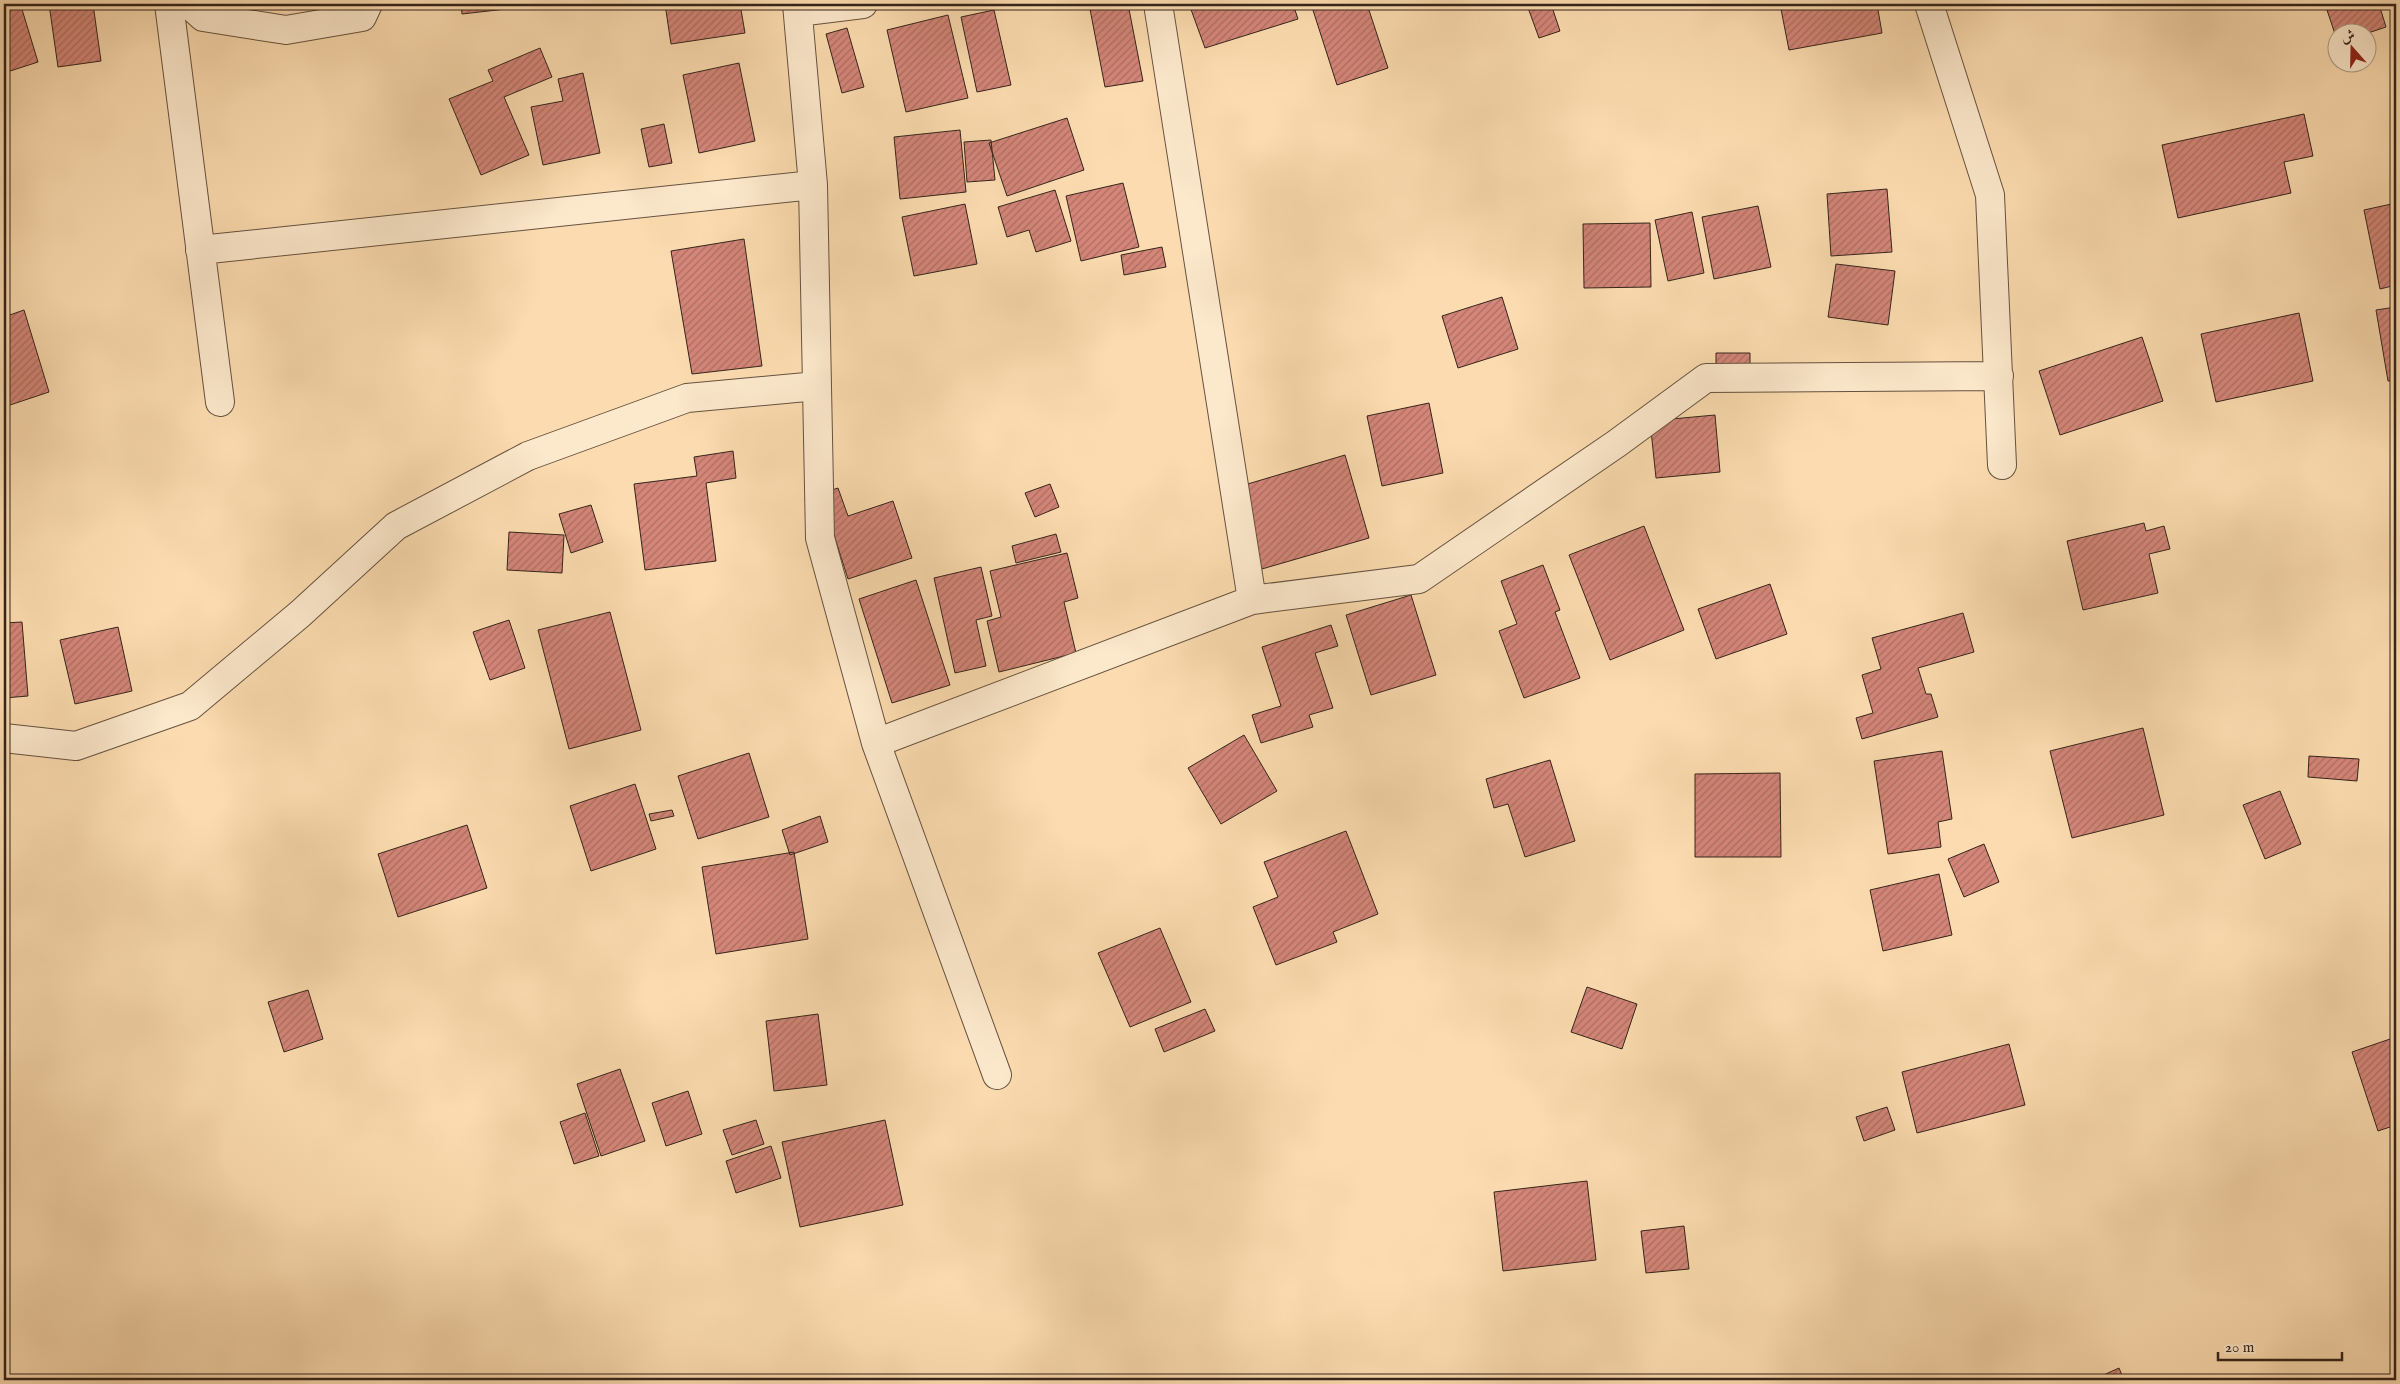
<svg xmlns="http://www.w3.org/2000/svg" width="2400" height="1384" font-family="'IM FELL English',Amiri,serif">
  <defs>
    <pattern id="building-hatch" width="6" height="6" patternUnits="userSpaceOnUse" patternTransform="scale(1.25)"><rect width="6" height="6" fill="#d48679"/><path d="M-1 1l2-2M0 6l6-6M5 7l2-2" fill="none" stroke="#ad6d62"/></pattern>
  </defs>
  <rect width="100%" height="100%" fill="#fbdbaf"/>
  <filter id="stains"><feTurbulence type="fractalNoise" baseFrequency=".004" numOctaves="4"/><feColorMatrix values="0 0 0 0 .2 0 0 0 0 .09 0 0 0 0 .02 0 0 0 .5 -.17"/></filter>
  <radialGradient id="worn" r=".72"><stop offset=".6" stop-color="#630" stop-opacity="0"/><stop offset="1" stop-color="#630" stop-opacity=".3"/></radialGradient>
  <path fill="url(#building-hatch)" stroke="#34241a" d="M49,4H93L101,61L58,67Z
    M461,4H550L462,14Z
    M665,4H740L745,33L671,44Z
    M1089,4H1128L1143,81L1105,87Z
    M1189,4H1293L1298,19L1205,48Z
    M1311,4H1367L1388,68L1337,85Z
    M1532,4H1551L1560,31L1539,38L1527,5Z
    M1780,4H1877L1882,33L1789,50Z
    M2325,4H2379L2386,27L2368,33L2338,32V43Z
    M21,6L38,62L4,73V11Z
    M994,10L1011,85L977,92L961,17Z
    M948,15L968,98L906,112L887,30Z
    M847,28L864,87L842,93L826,34Z
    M540,48L552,77L504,97L529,155L481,175L449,99L493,81L488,70Z
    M739,63L755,141L699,153L683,75Z
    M583,73L600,153L543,165L531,107L563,101L558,79Z
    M2304,114L2313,156L2284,162L2291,193L2178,218L2162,145Z
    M1067,118L1084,170L1007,196L989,143Z
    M664,124L672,163L649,167L641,129Z
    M960,130L966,192L900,199L894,137Z
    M991,140L995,180L967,182L964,142Z
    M1123,183L1139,247L1081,261L1066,196Z
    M1887,189L1892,252L1831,256L1827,194Z
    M1055,190L1071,241L1036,252L1029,230L1007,237L998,207Z
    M2396,203V285L2380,289L2364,210Z
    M965,204L977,264L914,276L902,217Z
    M1758,206L1771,267L1714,279L1702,217Z
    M1692,212L1704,273L1668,281L1655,220Z
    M1650,223L1651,287L1584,288L1583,224Z
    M744,239L762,366L692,374L671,251Z
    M1162,247L1166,267L1124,275L1121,255Z
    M1836,264L1895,271L1888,325L1828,317Z
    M1502,297L1518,349L1458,368L1442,316Z
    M2396,307V380L2388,381L2376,310Z
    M24,310L49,392L4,407V317Z
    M2299,313L2313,381L2216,402L2201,334Z
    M2142,337L2163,401L2060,435L2039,371Z
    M1716,353H1750V382H1716Z
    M1429,403L1443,473L1382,486L1367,416Z
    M1715,415L1720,472L1656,478L1650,421Z
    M733,451L736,478L706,483L716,561L645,570L634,484L697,476L694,457Z
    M1345,455L1369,538L1255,571L1231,489Z
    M1050,484L1059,507L1035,517L1025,493Z
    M838,488L848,516L893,501L912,558L848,579L833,532L817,537L805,499Z
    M591,505L603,542L571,553L559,514Z
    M2144,523L2146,531L2164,526L2170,549L2149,554L2158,593L2083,610L2067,541Z
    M1644,526L1684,630L1610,660L1569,555Z
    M509,532L564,535L562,573L507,570Z
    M1056,534L1061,552L1016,563L1012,546Z
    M1067,553L1078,598L1064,602L1076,653L999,672L987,621L1001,617L990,571Z
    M1543,565L1560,610L1555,612L1580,678L1524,698L1499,631L1517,624L1501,581Z
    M981,567L992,616L976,620L986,666L955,673L934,578Z
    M916,580L950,685L892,703L859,599Z
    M1770,584L1787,634L1716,659L1698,609Z
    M1411,595L1436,675L1371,695L1346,615Z
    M610,612L641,730L569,749L538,630Z
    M1963,613L1974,652L1918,668L1926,694H1931L1938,717L1862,739L1856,718L1873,713L1862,675L1881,669L1872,638Z
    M509,620L525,668L490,680L473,632Z
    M22,622L28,696L4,698V623Z
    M1331,625L1338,646L1315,653L1333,708L1309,715L1313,727L1261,743L1252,715L1281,706L1262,647Z
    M118,627L132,691L75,704L60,640Z
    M2143,728L2164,815L2072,838L2050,751Z
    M1244,735L1277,791L1221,824L1188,768Z
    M1942,751L1952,819L1938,822L1941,847L1888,854L1874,761Z
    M749,753L769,817L698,839L678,776Z
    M2309,756L2359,759L2357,781L2308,777Z
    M1550,760L1575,841L1525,857L1508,804L1494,808L1486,779Z
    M1780,773L1781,857H1695V774Z
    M635,784L656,849L591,871L570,806Z
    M2280,791L2301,844L2265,859L2243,805Z
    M672,810L674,816L651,821L649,814Z
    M820,816L828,842L790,855L782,830Z
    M467,825L487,888L398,917L378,854Z
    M1346,831L1378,914L1333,932L1337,942L1276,965L1253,907L1278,897L1264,862Z
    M1984,844L1999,882L1964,897L1948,859Z
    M794,852L808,939L716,954L702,867Z
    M1939,874L1952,935L1883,951L1870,890Z
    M1160,928L1191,1002L1130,1027L1098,953Z
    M1587,987L1637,1004L1622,1049L1571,1032Z
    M308,990L323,1039L284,1052L268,1002Z
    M1205,1009L1215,1031L1164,1052L1155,1029Z
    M818,1014L827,1085L774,1091L766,1021Z
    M2396,1037V1125L2378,1131L2352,1052Z
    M2009,1044L2025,1105L1917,1133L1902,1072Z
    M620,1069L645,1141L601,1156L577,1084Z
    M688,1091L702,1134L666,1146L652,1103Z
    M1887,1107L1895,1130L1864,1141L1856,1117Z
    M585,1113L599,1156L574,1164L560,1122Z
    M756,1120L764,1144L732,1155L723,1130Z
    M885,1120L903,1205L800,1227L782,1142Z
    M771,1146L781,1178L736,1193L726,1161Z
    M1587,1181L1596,1260L1503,1271L1494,1192Z
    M1684,1226L1689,1269L1646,1273L1641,1231Z
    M2119,1368L2124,1380H2098L2097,1378Z"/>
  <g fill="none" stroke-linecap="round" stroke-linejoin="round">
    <g stroke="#66523f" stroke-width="30">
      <path id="street" d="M169,4L220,402
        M189,4L203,17L286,30L362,17L368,4
        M797,4L813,185L820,538L876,743L997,1075
        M1158,4L1252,600
        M1929,4L1990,195L2002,465
        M798,12L863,4
        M200,250L813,185
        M4,738L76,746L190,706L300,614L396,526L528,456L687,398L817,386
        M876,743L1252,600L1419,579L1616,444L1706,378L1999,376"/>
    </g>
    <use href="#street" stroke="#fce8cb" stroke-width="28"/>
  </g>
  <rect width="2400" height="1384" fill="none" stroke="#fbdbaf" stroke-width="20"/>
  <rect x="5" y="5" width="2390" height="1374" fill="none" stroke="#34241a" stroke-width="2.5"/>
  <rect x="10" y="10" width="2380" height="1364" fill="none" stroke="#34241a"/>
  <g transform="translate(2352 48) rotate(340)"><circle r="24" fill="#fce8cb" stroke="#ac9a84"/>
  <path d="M0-4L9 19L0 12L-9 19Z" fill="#8f2418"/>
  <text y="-8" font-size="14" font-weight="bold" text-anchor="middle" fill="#34241a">ش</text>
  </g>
  <path d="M2218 1352v8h124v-8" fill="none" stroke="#34241a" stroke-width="2.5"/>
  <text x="2225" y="1352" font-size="15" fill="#34241a" stroke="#fce8cb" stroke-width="4" paint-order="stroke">20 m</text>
  <rect width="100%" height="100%" filter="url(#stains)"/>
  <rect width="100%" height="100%" fill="url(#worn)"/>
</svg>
